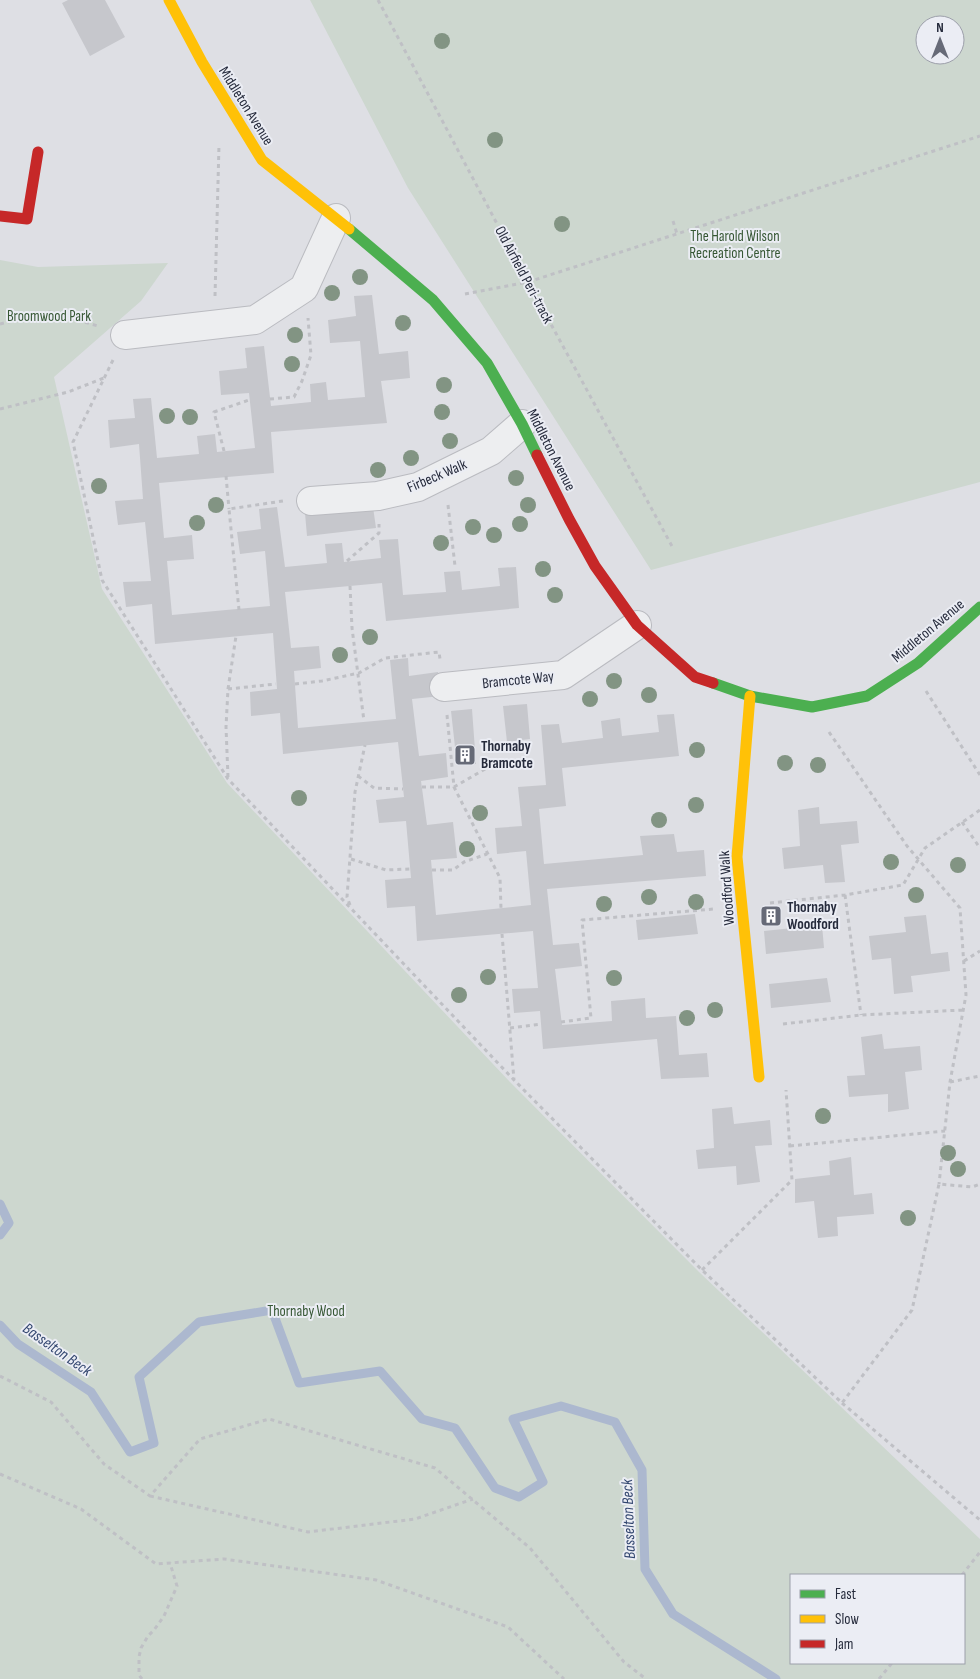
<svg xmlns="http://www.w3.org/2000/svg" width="980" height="1679" font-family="'Sofia Sans Condensed',sans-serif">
  <rect width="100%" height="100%" fill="#dedfe4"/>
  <path fill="#cdd7cf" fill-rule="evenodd" d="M310,0H980V482L651,570L408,188ZM925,25H955V55H925Z
    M0,260L38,267L168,263L141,301L54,377L102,589L227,783L510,1082L699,1272L980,1539V1679H0ZM791,1575H964V1663H791Z"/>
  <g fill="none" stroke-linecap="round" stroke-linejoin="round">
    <path stroke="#acb8cf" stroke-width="9" d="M0,1204L9,1223L0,1235
      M0,1325L18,1344L91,1392L130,1452L154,1443L139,1377L199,1322L272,1310L299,1383L380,1371L422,1419L455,1428L495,1488L519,1497L543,1482L513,1419L561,1406L615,1422L642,1470L645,1569L673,1614L776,1679"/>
  </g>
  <path fill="#c6c7cc" d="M68,0H105L125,37L90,56L62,3Z
    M372,295L379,354L408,351L410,378L381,381L387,423L271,432L274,473L159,483L164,538L192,535L194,559L167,561L172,615L270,606L265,551L240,554L237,532L261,529L259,509L277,507L285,567L327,563L325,544L342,543L344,562L381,558L379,540L398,539L403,595L446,592L444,572L460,571L462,590L500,586L498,568L516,567L519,608L386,621L382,583L285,592L291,648L319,646L321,668L294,671L298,728L396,719L390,660L408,658L409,676L438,672L441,696L412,699L419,756L446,753L448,777L421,781L427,825L453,822L457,858L431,860L436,915L531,905L526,851L497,854L495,828L522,826L518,787L546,785L541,725L559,724L562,743L603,738L601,721L620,718L622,736L659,732L657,715L674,714L679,756L562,768L566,806L539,809L544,864L643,855L640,836L674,834L677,852L704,850L706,876L547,889L553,945L579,943L582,966L555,969L562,1025L612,1021L611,1001L645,998L646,1018L676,1016L679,1055L707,1053L709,1077L661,1079L657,1039L543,1049L540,1011L514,1013L512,989L538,988L533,931L417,941L415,906L387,908L385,880L411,878L406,821L379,823L376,800L404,797L398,742L283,754L280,713L251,716L250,692L277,689L273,633L155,644L152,604L126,607L123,582L151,581L145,522L118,525L115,501L143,499L139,444L110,448L108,420L135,418L133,399L151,398L157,458L199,454L197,436L215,434L217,452L255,448L249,393L221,395L219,371L247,368L245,348L264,346L271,406L311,402L310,384L326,382L328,400L365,397L360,341L330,343L328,320L356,316L354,296Z
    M373,507L376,528L307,536L305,513Z
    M527,704L530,739L507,742L503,706Z
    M472,709L476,764L457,765L451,711Z
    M819,807L820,824L857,821L859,843L841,845L845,882L825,883L823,865L784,869L782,848L800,846L798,810Z
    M777,907L779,924L765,925L763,908Z
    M695,914L698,934L638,940L636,920Z
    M926,915L931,954L948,952L950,971L911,976L913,992L894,994L891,958L872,960L869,936L906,932L904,917Z
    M822,925L824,948L766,954L764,931Z
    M827,978L831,1002L771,1008L769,984Z
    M882,1034L884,1049L920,1046L922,1070L905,1072L909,1109L888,1112V1094L849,1097L847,1076L865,1075L861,1037Z
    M732,1107L734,1124L770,1120L772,1145L755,1146L760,1182L737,1185L736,1166L698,1169L696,1150L714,1148L712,1109Z
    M851,1157L854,1195L872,1193L874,1214L837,1217L838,1236L818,1238L814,1201L795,1203V1179L830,1175L829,1161Z"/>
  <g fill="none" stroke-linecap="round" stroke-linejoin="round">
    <g stroke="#babbc0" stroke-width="30">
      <path id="street" d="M125,335L255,320L304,288L336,218
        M311,501L378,496L418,487L491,451L522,424
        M444,687L563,675L637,625"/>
    </g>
    <path stroke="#bfc0c5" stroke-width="3" stroke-dasharray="4 4" stroke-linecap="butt" d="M378,0L528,282L673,548
      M673,221L677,234
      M465,294L528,282L980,136
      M215,296L219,145
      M0,324L50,312L98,326
      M113,360L73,442L102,580L228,779L514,1080L702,1270L842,1403L912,1310L939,1184L972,1187L980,1184
      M270,399L294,397L302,381L311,355L308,318
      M0,409L68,392L104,378
      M224,451L214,412L249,400
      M226,476L229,509
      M448,505L455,566
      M347,561L379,533V524
      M350,586L352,628L364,721
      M239,610L229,509L283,501
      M295,684L322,681L359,673L385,658L439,652L440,659
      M228,689L276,684
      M926,691L980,775
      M447,715L454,787L500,878L501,909
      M829,732L907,846L960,908L966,995L950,1082L939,1184
      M358,776L374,788L403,789
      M228,777L226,727L228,689L236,636
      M422,787H454L492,765
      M962,822L980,848
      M351,859L386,870L410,869
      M432,870H453L464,862L487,854
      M845,895L861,1015
      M770,903L845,895L903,885L925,848L980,810
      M350,905L347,897L355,792L365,745
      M502,934L514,1080
      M964,961L980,951
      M561,1022L591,1018L582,920L714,909
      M783,1024L861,1015L963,1010
      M510,1028L541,1024
      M950,1082L980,1076
      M790,1146L945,1131
      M702,1270L792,1180L786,1090
      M0,1376L51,1402L104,1464L150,1496L200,1439L269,1419L435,1468L530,1548L624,1662L646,1679
      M842,1403L980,1520
      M0,1474L81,1509L156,1564L224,1559L376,1580L508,1627L564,1679
      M150,1496L308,1532L415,1519L473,1499
      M962,1575L980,1552
      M142,1679L139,1675V1657L141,1648L148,1636L154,1630L164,1616L177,1586L170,1563
      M879,1679L892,1663"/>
    <use href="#street" stroke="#edeef0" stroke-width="28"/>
    <path stroke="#4caf50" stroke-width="11" d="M349,229L433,300L487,363L522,424L537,455
      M713,683L750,696L812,707L867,696L918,663L980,607"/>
    <path stroke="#ffc107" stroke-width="11" d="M169,0L202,62L262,160L349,229
      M750,696L737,857L759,1077"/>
    <path stroke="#c62828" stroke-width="11" d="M0,216L27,219L38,152
      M537,455L569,519L595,566L637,625L695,677L713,683"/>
  </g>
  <g fill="#829483">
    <circle cx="442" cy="41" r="8"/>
    <circle cx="495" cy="140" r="8"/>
    <circle cx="562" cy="224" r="8"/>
    <circle cx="360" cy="277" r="8"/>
    <circle cx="332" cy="293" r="8"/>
    <circle cx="403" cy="323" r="8"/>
    <circle cx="295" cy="335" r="8"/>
    <circle cx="292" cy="364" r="8"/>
    <circle cx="444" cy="385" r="8"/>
    <circle cx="442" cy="412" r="8"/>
    <circle cx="167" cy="416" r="8"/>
    <circle cx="190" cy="417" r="8"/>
    <circle cx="450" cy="441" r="8"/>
    <circle cx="411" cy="458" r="8"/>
    <circle cx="378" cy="470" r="8"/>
    <circle cx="516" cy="478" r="8"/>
    <circle cx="99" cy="486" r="8"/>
    <circle cx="216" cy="505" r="8"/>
    <circle cx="528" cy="505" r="8"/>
    <circle cx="197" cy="523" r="8"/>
    <circle cx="520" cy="524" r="8"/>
    <circle cx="473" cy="527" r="8"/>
    <circle cx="494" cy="535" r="8"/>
    <circle cx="441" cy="543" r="8"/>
    <circle cx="543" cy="569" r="8"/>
    <circle cx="555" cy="595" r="8"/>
    <circle cx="370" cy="637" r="8"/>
    <circle cx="340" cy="655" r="8"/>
    <circle cx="614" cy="681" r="8"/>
    <circle cx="649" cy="695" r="8"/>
    <circle cx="590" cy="699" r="8"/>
    <circle cx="697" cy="750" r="8"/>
    <circle cx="785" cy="763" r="8"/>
    <circle cx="818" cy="765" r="8"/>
    <circle cx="299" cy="798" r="8"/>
    <circle cx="696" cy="805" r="8"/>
    <circle cx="480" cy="813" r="8"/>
    <circle cx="659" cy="820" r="8"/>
    <circle cx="467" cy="849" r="8"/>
    <circle cx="891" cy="862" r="8"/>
    <circle cx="958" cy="865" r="8"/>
    <circle cx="916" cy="895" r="8"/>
    <circle cx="649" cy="897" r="8"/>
    <circle cx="696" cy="902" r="8"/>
    <circle cx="604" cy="904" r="8"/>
    <circle cx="488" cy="977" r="8"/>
    <circle cx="614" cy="978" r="8"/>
    <circle cx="459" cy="995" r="8"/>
    <circle cx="715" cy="1010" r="8"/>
    <circle cx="687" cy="1018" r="8"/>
    <circle cx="823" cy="1116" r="8"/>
    <circle cx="948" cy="1153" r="8"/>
    <circle cx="958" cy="1169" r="8"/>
    <circle cx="908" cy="1218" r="8"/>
  </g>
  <defs>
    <g id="building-square" transform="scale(1.125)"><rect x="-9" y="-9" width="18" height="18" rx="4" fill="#666a77" stroke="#ebedf4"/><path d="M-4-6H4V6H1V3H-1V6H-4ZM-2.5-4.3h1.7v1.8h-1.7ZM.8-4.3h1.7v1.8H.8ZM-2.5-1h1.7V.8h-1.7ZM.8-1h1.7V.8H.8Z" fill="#fff"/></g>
  </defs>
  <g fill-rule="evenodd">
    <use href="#building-square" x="465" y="755"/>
    <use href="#building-square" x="771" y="916"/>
  </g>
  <g text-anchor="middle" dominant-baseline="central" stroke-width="4" stroke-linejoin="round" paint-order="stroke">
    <g font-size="15" fill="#262b3c" stroke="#ebedf4">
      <text transform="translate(246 106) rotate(58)">Middleton Avenue</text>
      <text transform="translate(524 275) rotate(62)">Old Airfield Peri-track</text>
      <text transform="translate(551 450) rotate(63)">Middleton Avenue</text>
      <text transform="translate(437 476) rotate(-23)">Firbeck Walk</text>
      <text transform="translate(928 631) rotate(-40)">Middleton Avenue</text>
      <text transform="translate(518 680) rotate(-6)">Bramcote Way</text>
      <text transform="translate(727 888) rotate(-94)">Woodford Walk</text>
    </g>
    <g font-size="15" fill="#365734" stroke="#ebedf4">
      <text x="735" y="236">The Harold Wilson<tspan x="735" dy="17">Recreation Centre</tspan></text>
      <text x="49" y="316">Broomwood Park</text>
      <text x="306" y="1311">Thornaby Wood</text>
    </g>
    <g font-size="15" font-weight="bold" fill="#262b3c" stroke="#ebedf4" text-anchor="start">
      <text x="481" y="746">Thornaby<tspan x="481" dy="17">Bramcote</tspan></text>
      <text x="787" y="907">Thornaby<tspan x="787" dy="17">Woodford</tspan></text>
    </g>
    <g font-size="16" font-style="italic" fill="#31456e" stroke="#ebedf4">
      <text transform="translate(57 1350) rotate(35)">Basselton Beck</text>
      <text transform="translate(629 1519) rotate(-92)">Basselton Beck</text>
    </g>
  </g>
  <rect x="790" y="1574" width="175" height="90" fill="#ebedf4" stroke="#9c9faa"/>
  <rect x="800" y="1590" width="25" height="8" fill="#4caf50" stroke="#9c9faa"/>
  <text x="835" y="1599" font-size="15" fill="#262b3c">Fast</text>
  <rect x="800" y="1615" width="25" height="8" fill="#ffc107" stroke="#9c9faa"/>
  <text x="835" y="1624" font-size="15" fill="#262b3c">Slow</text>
  <rect x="800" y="1640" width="25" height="8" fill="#c62828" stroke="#9c9faa"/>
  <text x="835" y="1649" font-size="15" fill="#262b3c">Jam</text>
  <g transform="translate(940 40)"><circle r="24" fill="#ebedf4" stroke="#9c9faa"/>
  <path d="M0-4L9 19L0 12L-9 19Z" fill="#666a77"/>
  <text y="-8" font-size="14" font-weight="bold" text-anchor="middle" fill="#262b3c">N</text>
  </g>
</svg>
